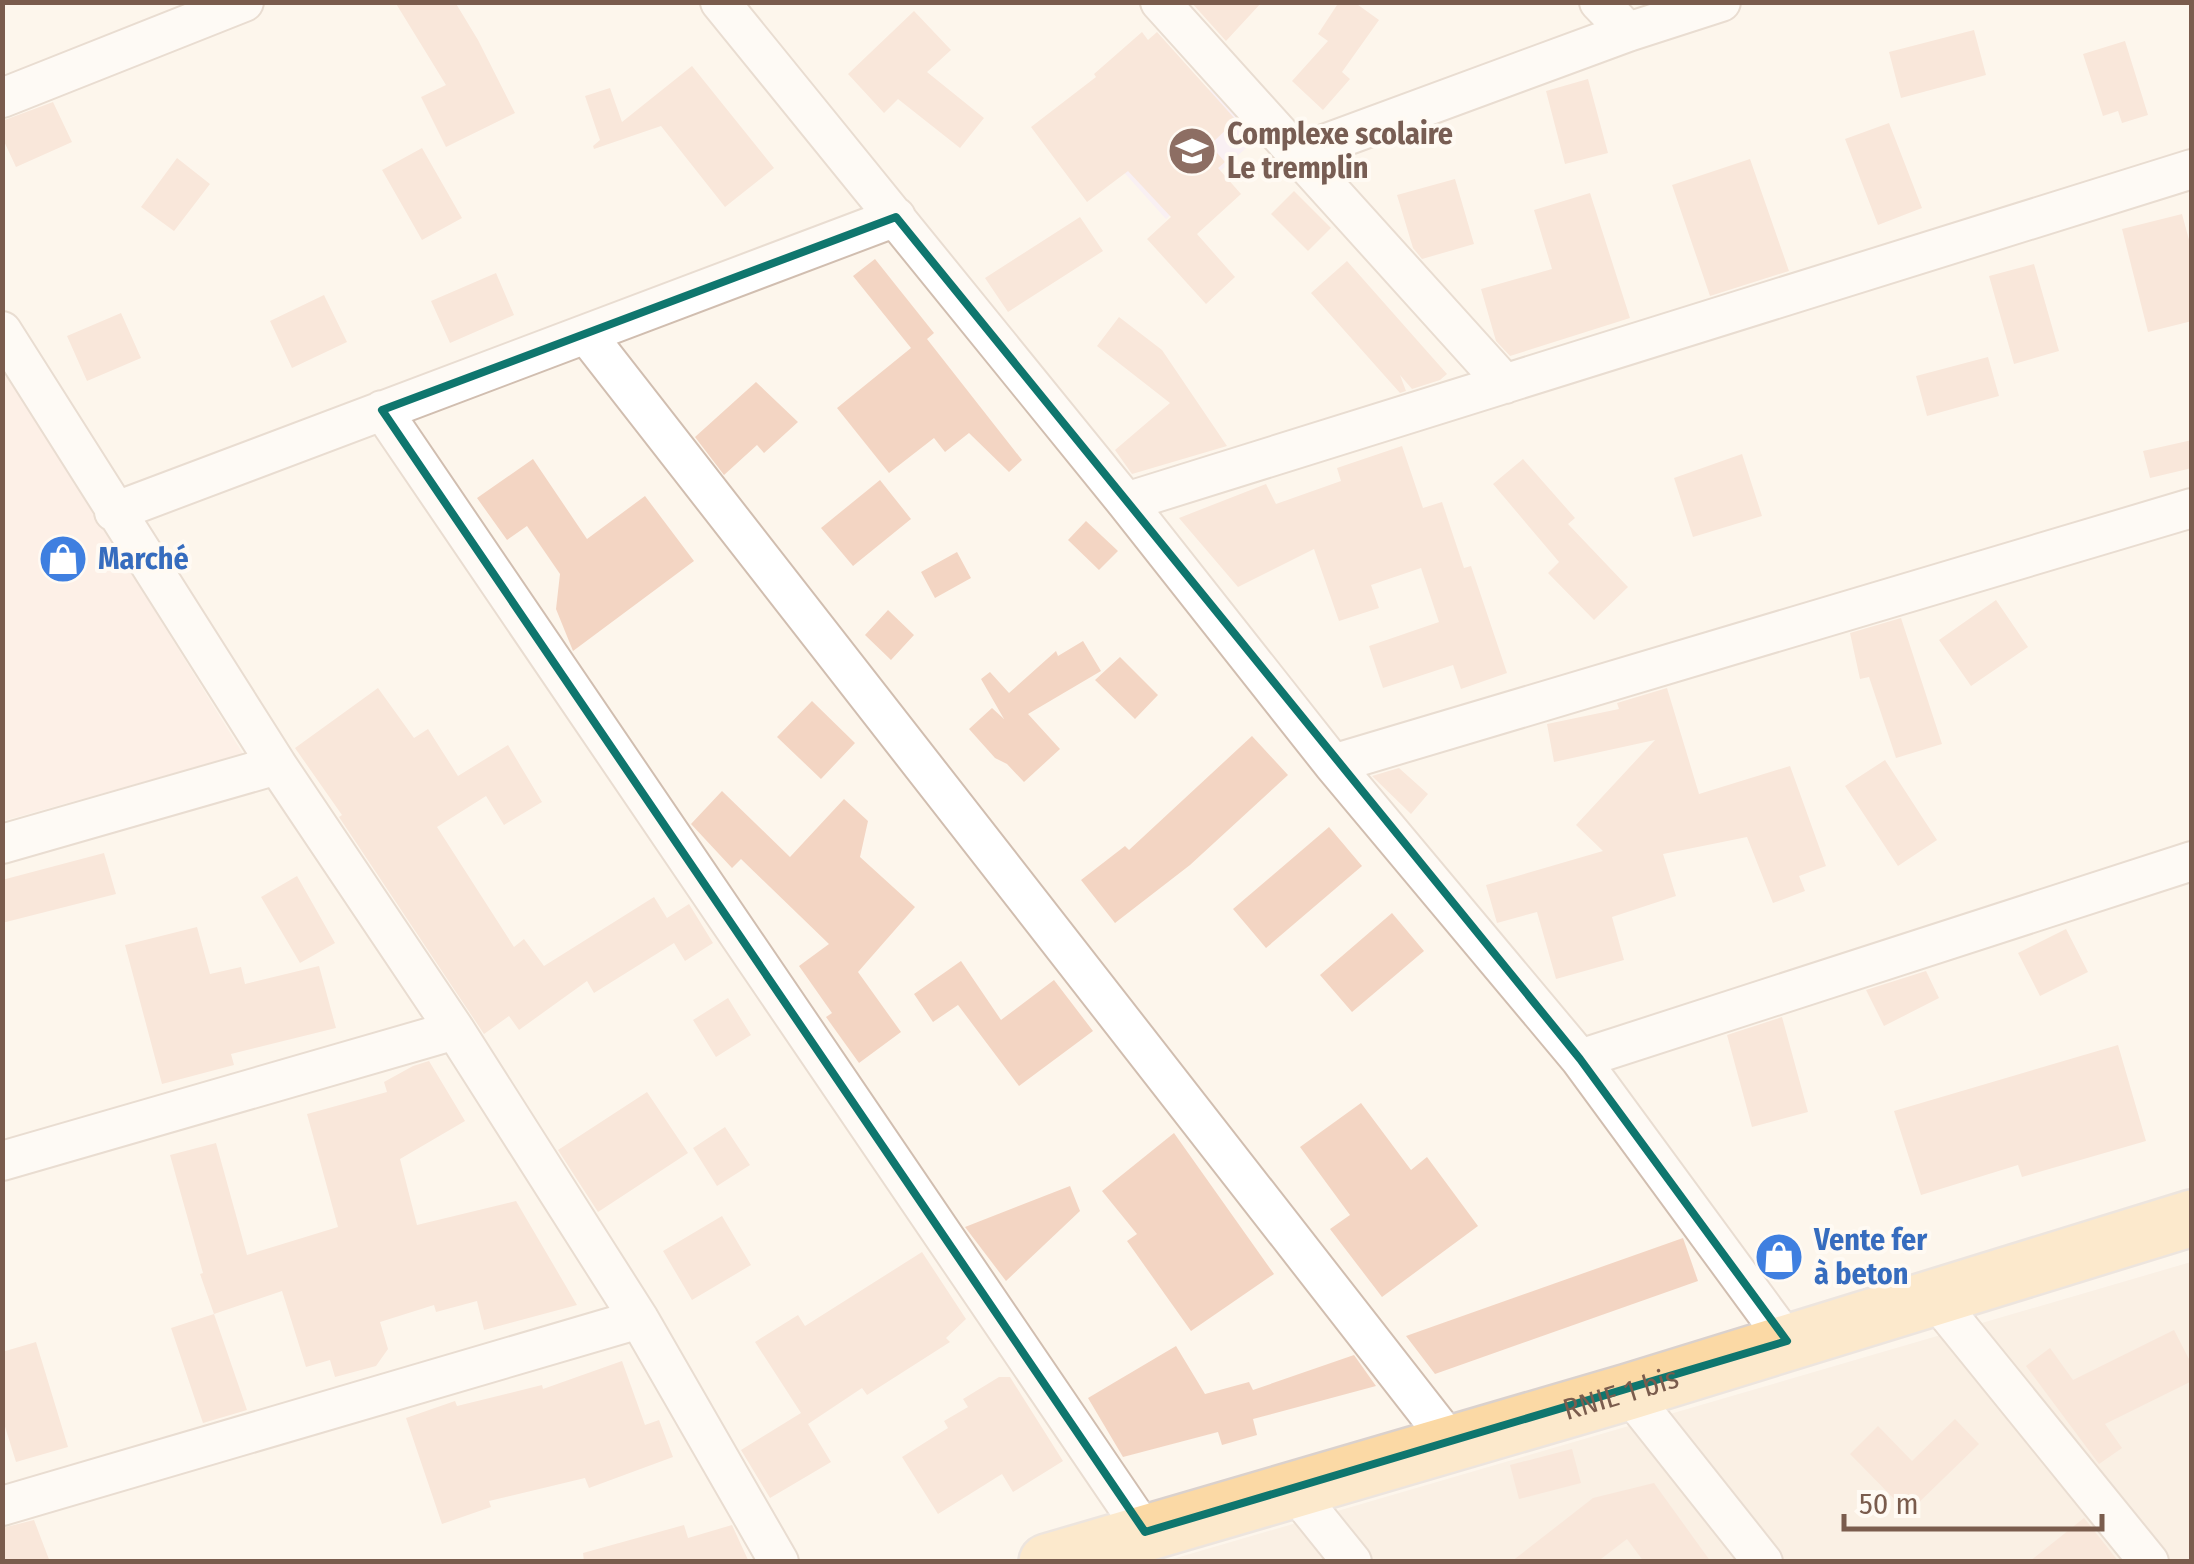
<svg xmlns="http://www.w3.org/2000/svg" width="2194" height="1564" font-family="'Fira Sans Condensed',sans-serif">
  <rect width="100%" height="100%" fill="#fdf6ec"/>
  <path fill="#f5e8da" d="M2191,1262V1561H1166Z"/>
  <path fill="#fde8e0" d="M3,365L243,754L3,821Z"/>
  <path fill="#f3e8fa" d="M1217,84L1262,134L1166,219L1121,169Z"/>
  <path fill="#f3d5c3" d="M395,2H455L478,40L515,113L446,147L421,97L446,85Z
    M1191,2H1262L1226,41Z
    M1339,2H1354L1379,20L1342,72L1350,79L1323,110L1292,81L1328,41L1318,34Z
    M914,11L951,50L927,72L984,118L960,148L898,99L884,113L848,74Z
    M1974,30L1986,75L1901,98L1889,52Z
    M1142,32L1148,40L1157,32L1236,120L1210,145L1225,162L1218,168L1241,194L1197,234L1235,277L1206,304L1147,239L1171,217L1128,171L1087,202L1031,127L1096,77L1094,74Z
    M2125,41L2148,115L2122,123L2118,111L2103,116L2083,54Z
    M692,66L774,168L725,207L661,126L594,149L593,146L600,140L585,96L610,88L622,122Z
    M1588,79L1608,153L1565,164L1546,91Z
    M53,102L72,142L16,167L2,137V121Z
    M1889,123L1922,208L1878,225L1845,139Z
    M422,148L462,218L422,240L382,170Z
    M177,158L210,184L174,231L141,207Z
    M1750,159L1789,271L1710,296L1672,185Z
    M1455,179L1474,244L1422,259L1413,248L1397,195Z
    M1294,191L1331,228L1308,251L1271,214Z
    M1590,193L1630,318L1510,356L1496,341L1481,289L1552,269L1534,210Z
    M2182,214L2192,251V321L2148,332L2122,229Z
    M1080,217L1103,251L1008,312L985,278Z
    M875,259L934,333L927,339L1022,460L1009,472L969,433L945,452L934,438L889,473L837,408L911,348L853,276Z
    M1347,261L1447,374L1440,380L1412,389L1400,375L1406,391L1400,393L1311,293Z
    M2034,264L2059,351L2014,364L1989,276Z
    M496,273L514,315L450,343L431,301Z
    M324,295L347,342L292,368L270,321Z
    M121,313L141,358L87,381L67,336Z
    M1119,317L1162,350L1227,446L1132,474L1115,450L1170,403L1097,346Z
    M1988,357L1999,396L1927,416L1916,376Z
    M756,382L798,422L764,453L757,445L724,475L695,437Z
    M2192,440V468L2150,478L2143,451Z
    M1402,446L1423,508L1442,502L1464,568L1471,566L1507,673L1461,689L1453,665L1383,688L1369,646L1439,622L1421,568L1371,585L1379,608L1339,621L1314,549L1238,587L1179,518L1266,484L1276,504L1341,481L1337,468Z
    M1742,454L1762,516L1693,537L1674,478Z
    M533,459L587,539L645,496L694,561L573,651L556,609L560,574L527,526L507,540L477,498Z
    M1523,459L1575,518L1568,524L1628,587L1594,620L1548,573L1559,562L1493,484Z
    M880,480L911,519L853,566L821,528Z
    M1086,521L1118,551L1099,570L1068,540Z
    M957,552L971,578L935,598L921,572Z
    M1996,600L2028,647L1971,686L1939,640Z
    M888,610L914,635L891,660L865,635Z
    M1901,618L1942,744L1896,758L1869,677L1860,679L1850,633Z
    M1083,641L1101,671L1028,714L1060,749L1024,782L1007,764L995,758L969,729L992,708L1004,719L981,679L990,672L1009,693L1056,651L1058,656Z
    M1120,657L1158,695L1135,719L1095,680Z
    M378,688L414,738L428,729L458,776L508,745L542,802L504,825L486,796L437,827L514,947L524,939L544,966L654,897L667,918L689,904L713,943L685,961L674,943L594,993L587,981L519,1030L509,1016L484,1034L339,817L342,815L295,748Z
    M1667,688L1699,794L1790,766L1826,866L1799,876L1805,891L1773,903L1747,837L1663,854L1676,896L1612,917L1624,960L1556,979L1537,912L1497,923L1486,885L1603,851L1576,825L1655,740L1554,762L1547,724L1619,709L1617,703Z
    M812,701L855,743L821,779L777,737Z
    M1252,736L1288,775L1190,865L1115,923L1081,880L1125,846L1129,850Z
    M1885,760L1937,840L1898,866L1845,786Z
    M1399,768L1428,794L1411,814L1372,776Z
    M722,791L790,857L844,799L868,821L860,857L915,907L858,972L901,1032L859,1063L826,1017L832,1013L799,966L829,944L741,859L732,868L691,824Z
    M1329,827L1362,866L1266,948L1233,909Z
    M104,853L116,894L2,923V880Z
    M297,876L335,943L300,963L261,897Z
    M1392,913L1424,951L1352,1012L1320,975Z
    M197,927L210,974L241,967L245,984L319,966L336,1028L231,1054L234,1065L162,1084L125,945Z
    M2066,929L2088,972L2040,996L2018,953Z
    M961,961L1001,1020L1054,980L1093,1031L1019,1086L958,1005L933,1022L914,994Z
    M1926,971L1939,998L1884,1026L1866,990Z
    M728,998L751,1035L716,1057L693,1020Z
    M1782,1017L1808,1112L1752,1127L1727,1035Z
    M2118,1045L2146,1141L2022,1177L2018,1165L1921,1195L1894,1111Z
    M429,1061L465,1121L400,1159L417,1225L516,1201L577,1305L484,1330L477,1301L436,1312L434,1305L380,1322L388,1349L376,1366L335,1377L330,1360L306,1367L282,1291L214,1314L200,1274L203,1273L170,1155L216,1143L247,1255L338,1227L307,1114L387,1092L384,1082L413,1066Z
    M647,1092L688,1153L598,1212L558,1150Z
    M1361,1103L1411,1170L1427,1157L1478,1226L1382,1297L1330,1229L1350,1215L1300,1147Z
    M725,1127L750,1165L717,1186L693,1148Z
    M1174,1133L1274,1274L1191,1331L1127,1241L1137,1234L1102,1191Z
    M1070,1186L1080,1211L1006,1281L965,1227Z
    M722,1216L751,1265L692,1300L663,1251Z
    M1683,1238L1698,1281L1435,1374L1406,1336Z
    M922,1252L966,1319L946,1338L950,1342L867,1395L862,1388L808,1424L831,1462L770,1498L741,1450L801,1413L755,1342L798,1315L805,1326Z
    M214,1314L247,1410L203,1423L171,1328Z
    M2174,1330L2192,1365V1381L2105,1424L2122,1448L2099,1464L2026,1366L2050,1348L2073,1380Z
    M36,1342L68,1447L16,1462L2,1417V1352Z
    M1176,1346L1205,1394L1249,1382L1253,1390L1354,1355L1376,1386L1253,1419L1257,1435L1222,1445L1218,1432L1123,1457L1088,1398Z
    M622,1361L645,1425L659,1420L673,1457L589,1488L585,1478L489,1501L491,1507L442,1524L406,1418L455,1401L457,1406L542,1385L543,1389Z
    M999,1377H1010L1063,1461L1013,1492L1002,1474L938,1514L902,1457L948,1428L944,1421L968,1407L963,1399Z
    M1955,1419L1979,1444L1908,1513L1850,1454L1878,1426L1912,1461Z
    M1572,1449L1581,1483L1519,1499L1510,1465Z
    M1654,1483L1711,1562H1644L1627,1539L1597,1562H1511L1593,1498Z
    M2084,1518L2119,1562H2029Z
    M34,1520L50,1562H2V1528Z
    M684,1525L688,1538L732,1525L749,1562H584L583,1553Z"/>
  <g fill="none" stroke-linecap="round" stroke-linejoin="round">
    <g stroke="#d1beb0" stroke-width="42">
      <path id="street" d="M720,2L1126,502L1333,764L1580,1059L1787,1341
        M1160,2L1505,384
        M1599,2L1628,32
        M2,98L244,2
        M1297,154L1628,32L1721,2
        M2,331L277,765L455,1030L639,1319L779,1562
        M586,334L1452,1444
        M382,410L1145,1532
        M1126,502L2192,169
        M114,512L896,217
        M1333,764L2192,508
        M2,844L277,765
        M1580,1059L2192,861
        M2,1161L455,1030
        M1934,1297L2149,1562
        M1628,1392L1763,1562
        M1294,1490L1352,1562
        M2,1506L639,1319"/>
    </g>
    <g stroke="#dad1cd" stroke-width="60">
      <g id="primary">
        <path id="s1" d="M1047,1562L1628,1392L2192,1218"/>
      </g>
    </g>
    <use href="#street" stroke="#fff" stroke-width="38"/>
    <use href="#primary" stroke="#fbd9a5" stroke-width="55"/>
  </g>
  <path d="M0 0H2194V1564H0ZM896,217L1580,1059L1787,1341L1145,1532L382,410Z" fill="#fdf6ec" fill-opacity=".55" fill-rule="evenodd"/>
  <path fill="none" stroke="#0f766e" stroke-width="8" stroke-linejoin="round" d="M896,217L1580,1059L1787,1341L1145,1532L382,410Z"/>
  <defs>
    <g id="school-disc" transform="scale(2.5)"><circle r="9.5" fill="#8d6e63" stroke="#fffaf3"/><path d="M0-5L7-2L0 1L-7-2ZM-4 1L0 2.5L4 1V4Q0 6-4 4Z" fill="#fff"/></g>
    <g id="shop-disc" transform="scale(2.5)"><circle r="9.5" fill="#3f7fe0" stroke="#fffaf3"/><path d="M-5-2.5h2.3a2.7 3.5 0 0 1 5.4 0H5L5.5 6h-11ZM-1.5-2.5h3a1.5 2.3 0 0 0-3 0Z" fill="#fff"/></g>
  </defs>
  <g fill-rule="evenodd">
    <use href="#school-disc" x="1192" y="151"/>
    <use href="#shop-disc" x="63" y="559"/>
    <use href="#shop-disc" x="1779" y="1257"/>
  </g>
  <g text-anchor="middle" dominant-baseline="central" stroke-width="8" stroke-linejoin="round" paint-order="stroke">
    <g font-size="30" font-weight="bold" fill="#785e54" stroke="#fffaf3" text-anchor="start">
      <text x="1227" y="134">Complexe scolaire<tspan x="1227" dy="34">Le tremplin</tspan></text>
    </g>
    <g font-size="30" font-weight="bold" fill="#366cbe" stroke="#fffaf3" text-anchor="start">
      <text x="98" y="559">Marché</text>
      <text x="1814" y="1240">Vente fer<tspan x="1814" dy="34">à beton</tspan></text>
    </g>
    <g font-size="30" fill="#7a5c4d" stroke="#fffaf3">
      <text stroke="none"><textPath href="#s1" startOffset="598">RNIE 1 bis</textPath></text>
    </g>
  </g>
  <rect width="2194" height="1564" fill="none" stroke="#7a5c4d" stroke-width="10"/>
  <path d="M1844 1514v15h258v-15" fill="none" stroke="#7a5c4d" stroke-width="5"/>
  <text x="1859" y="1514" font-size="30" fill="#7a5c4d" stroke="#fffaf3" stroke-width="8" paint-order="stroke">50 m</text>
</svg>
